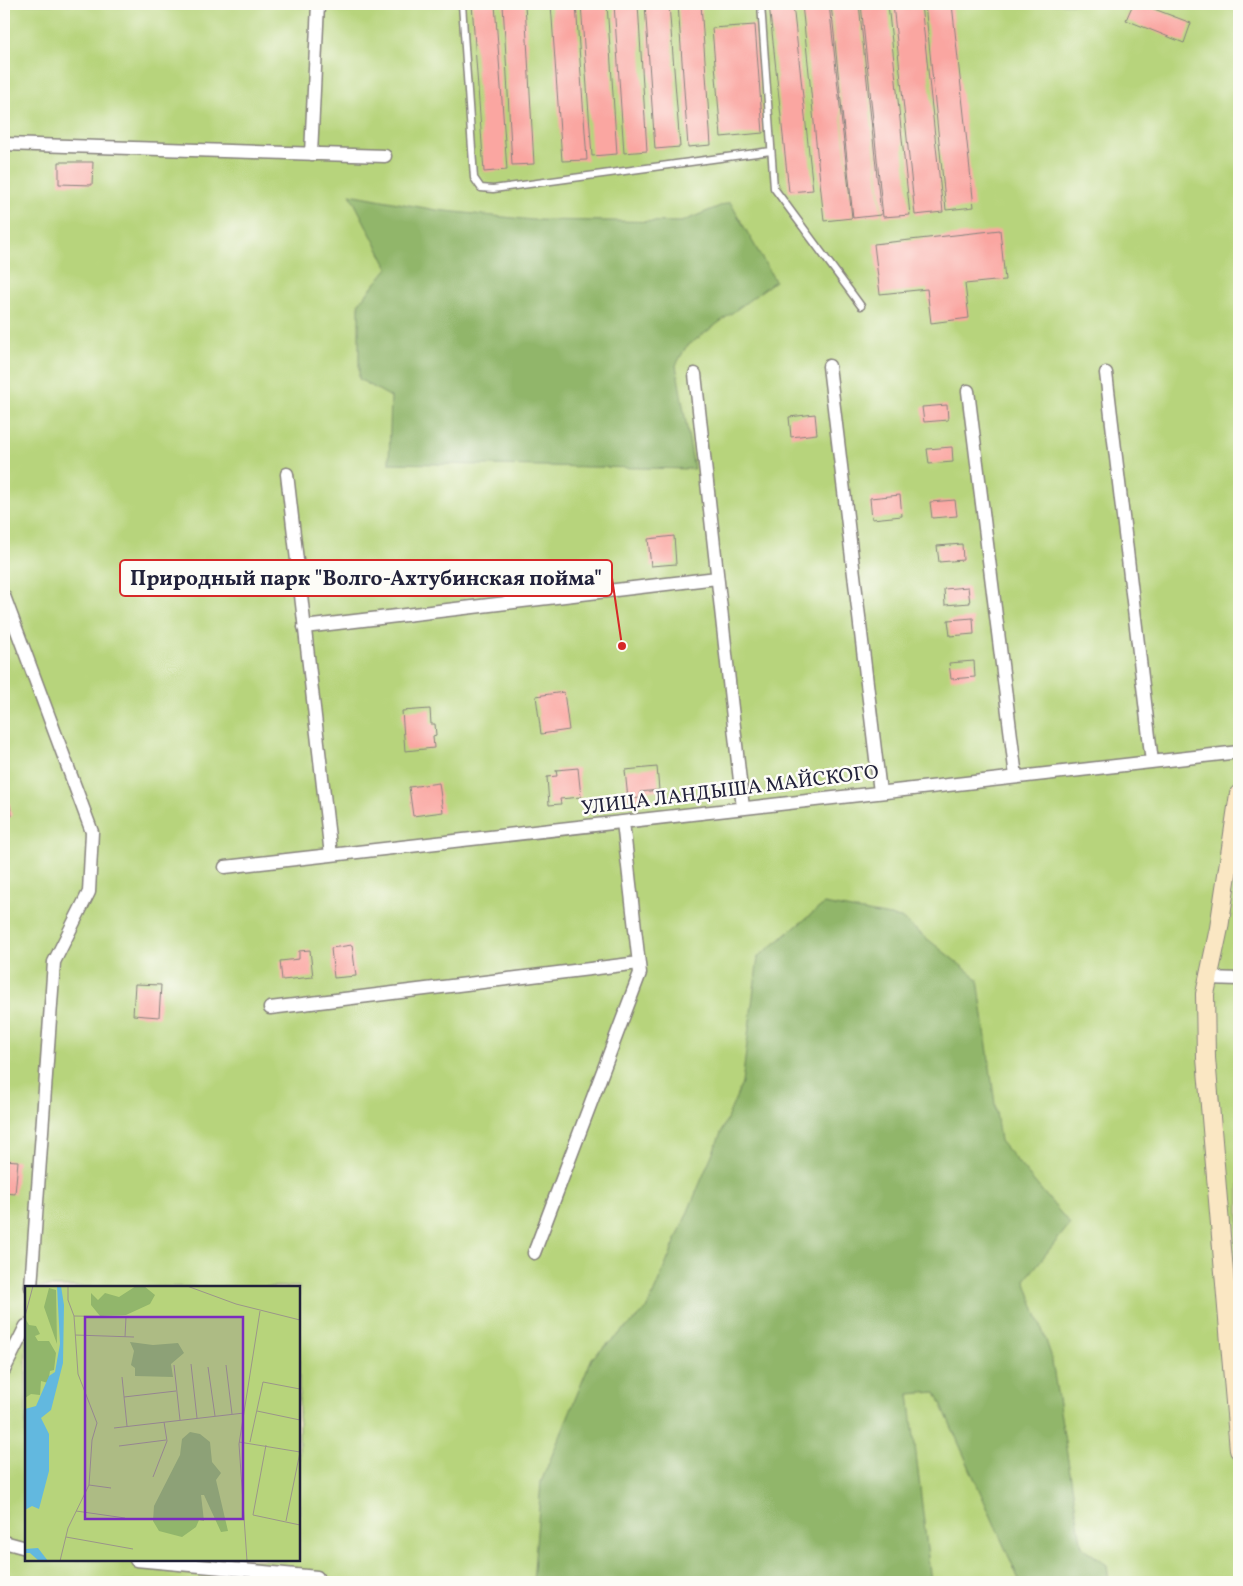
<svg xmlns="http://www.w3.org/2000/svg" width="1243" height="1586" font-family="Vollkorn,serif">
  <rect width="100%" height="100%" fill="#fdfcf7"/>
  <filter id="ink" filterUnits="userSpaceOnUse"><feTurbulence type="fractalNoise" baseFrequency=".02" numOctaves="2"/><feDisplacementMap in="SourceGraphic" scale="10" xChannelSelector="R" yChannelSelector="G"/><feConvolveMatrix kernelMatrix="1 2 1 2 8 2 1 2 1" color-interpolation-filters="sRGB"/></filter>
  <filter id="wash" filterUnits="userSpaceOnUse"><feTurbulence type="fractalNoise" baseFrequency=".0096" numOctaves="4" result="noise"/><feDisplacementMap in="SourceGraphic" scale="20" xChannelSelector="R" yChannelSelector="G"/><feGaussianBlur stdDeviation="1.12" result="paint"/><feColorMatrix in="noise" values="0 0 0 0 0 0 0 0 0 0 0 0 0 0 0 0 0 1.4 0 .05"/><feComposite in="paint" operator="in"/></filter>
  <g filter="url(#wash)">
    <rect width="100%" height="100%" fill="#ebe1bf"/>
    <path fill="#b7d47b" stroke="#6c7b5b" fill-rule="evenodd" d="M4,4H1239V1582H4ZM26,1287H299V1560H26Z"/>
    <path fill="#91b66b" stroke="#5a6c53" d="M350,194L436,210L532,220L681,222L730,202L775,281L686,347L676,365L694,469L389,463L391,397L359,379V303L388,268Z
      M824,904L901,918L978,979L1000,1141L1070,1224L1025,1280L1051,1355L1082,1547L1107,1565L1109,1582H1020L936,1392L909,1394L931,1582H533L541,1482L592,1358L647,1309L742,1083L758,957Z"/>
    <g id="blocks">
      <path fill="#faa6a1" d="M472,4H495L507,170L484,172Z
        M503,4H525L534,164L512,165Z
        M551,4H576L587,160L562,161Z
        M581,4H607L617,154L592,156Z
        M614,4H638L647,151L624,153Z
        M645,4H669L680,147L655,149Z
        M678,4H701L711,145L688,147Z
        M769,4H793L813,190L789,192Z
        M802,4H829L852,218L824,221Z
        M831,4H859L881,215L853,218Z
        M861,4H888L910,215L883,217Z
        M893,4H921L943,212L915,215Z
        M925,4H952L974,207L946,210Z
        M1133,4H1141L1191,23L1184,43L1126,20Z
        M755,25L763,133L721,137L712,28Z
        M59,162H93L92,185L59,184Z
        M1000,230L1005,280L965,284L969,318L931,323L927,289L880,294L874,244Z
        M947,405L948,420L924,422L922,407Z
        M815,414L817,434L791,437L789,417Z
        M952,447L953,462L929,464L927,449Z
        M900,495L902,516L872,519L870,498Z
        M955,500L957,516L932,518L930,502Z
        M674,536L676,564L651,566L648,539Z
        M962,544L963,560L939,562L937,546Z
        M968,587L970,603L945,605L944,589Z
        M973,618L974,634L950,636L948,620Z
        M974,661L975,677L951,679L949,663Z
        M564,692L569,730L541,734L536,696Z
        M430,709L431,724H435L436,735L433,736L434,748L405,751L402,711Z
        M657,767L659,790L640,792L641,798L628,799L625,770Z
        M578,768L581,797L560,799L561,804L549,805L547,777L557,776L556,770Z
        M439,783L443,812L413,816L409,787Z
        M4,787H6L12,816L4,818Z
        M352,945L356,976L334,978L331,948Z
        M310,950L313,977L282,980L280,961L299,959V951Z
        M135,984L161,985L159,1017L133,1015Z
        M4,1160L18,1161L15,1194L4,1193Z"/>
    </g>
  </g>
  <g filter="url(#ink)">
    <use href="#blocks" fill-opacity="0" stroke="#86827d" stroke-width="1"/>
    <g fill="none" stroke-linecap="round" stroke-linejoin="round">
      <g stroke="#86827d" stroke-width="9">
        <path id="lane" d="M462,4L474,178L481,188L493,189L771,151
          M761,4L774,188L861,306"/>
      </g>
      <g stroke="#86827d" stroke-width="15">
        <path id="street" d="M4,144L385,156
          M311,154L318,4
          M829,366L880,792
          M1106,373L1152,762
          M695,374L743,808
          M968,391L1016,777
          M287,474L331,855
          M4,596L92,832L89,892L54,962L31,1287
          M304,627L717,578
          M225,867L1239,752
          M1208,978L1239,979
          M270,1008L639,963
          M534,1253L640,973L623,822
          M4,1370L26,1326
          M4,1542L26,1548
          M136,1560L317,1577"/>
      </g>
      <g stroke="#86827d" stroke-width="20">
        <path id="secondary" d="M1239,794L1219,928L1205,994L1206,1058L1239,1450"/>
      </g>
      <use href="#lane" stroke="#fff" stroke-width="6"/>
      <use href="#street" stroke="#fff" stroke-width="12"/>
      <use href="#secondary" stroke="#fae7c3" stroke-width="18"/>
    </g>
  </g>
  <g text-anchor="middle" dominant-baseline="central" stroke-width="5" stroke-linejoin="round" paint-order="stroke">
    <g font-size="20" fill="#22223b" stroke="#fdfcf7">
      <text transform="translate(730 791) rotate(-7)">УЛИЦА ЛАНДЫША МАЙСКОГО</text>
    </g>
  </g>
  <g transform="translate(25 1286)">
    <rect width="275" height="275" fill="#ebe1bf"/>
    <path d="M0,0H275V275H0Z" fill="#b7d47b"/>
    <path d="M111,0H119L130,9L125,18L101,29L75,30L66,19V7L73,14L80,7L94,11ZM24,2L31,4L32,58L19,21ZM0,32L4,39L11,40L15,48L10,50L13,55H24L31,67L29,84L25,85L23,97L16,95L15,109L6,108L0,112ZM105,56L128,59L153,57L159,67L146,78L148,91L110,90V82L106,79L109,65ZM165,146L175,148L185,156L187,176L196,187L191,194L203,245L196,246L179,209H176L179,235L174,234L171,241L157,251L134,245L128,235L129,220L155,169L157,153Z" fill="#91b66b"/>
    <path d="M32,0H36L39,19L38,77L26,124L16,132L24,148V185L14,223L7,220L0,224V123L11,120L24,90L30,86L35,58ZM13,262L23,275H14L5,267H0V263Z" fill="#62b8df"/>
    <path fill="none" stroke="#9b958a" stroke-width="1" d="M162,0L211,18L275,34M0,30L8,0M49,30L113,31M50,49L109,51M100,51L101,31M166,78L172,132M149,79L155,134M201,79L207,128M183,81L190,130M97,91L102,140M99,111L151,105M232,125L275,134M89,142L219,127M214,156L275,166M225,156L238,96L275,103M241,159L228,229L275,239M94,160L141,154M128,191L142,155L139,136M64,199L86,202M51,225L100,232M261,235L275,166M41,251L108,263M35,275L43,242L64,199L67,154L72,137L53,88L49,30L43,14V0M222,275L214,158L235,25"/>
    <path fill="#7b2cbf" fill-opacity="0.15" stroke="#7b2cbf" stroke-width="2.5" d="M60,31H218V233H60Z"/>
    <rect width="275" height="275" fill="none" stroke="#22223b" stroke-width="2.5"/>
  </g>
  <path fill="none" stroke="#d62828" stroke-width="2" d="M622 646L612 578"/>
  <circle fill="#d62828" stroke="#fdfcf7" stroke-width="2" cx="622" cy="646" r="5"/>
  <rect fill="#fdfcf7" stroke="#d62828" stroke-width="2" x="120" y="560" width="492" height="36" rx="5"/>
  <g font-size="21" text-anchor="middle" font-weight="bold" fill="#22223b">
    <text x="366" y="585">Природный парк "Волго-Ахтубинская пойма"</text>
  </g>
  <rect width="1243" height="1586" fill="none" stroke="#fdfcf7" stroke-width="20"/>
</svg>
